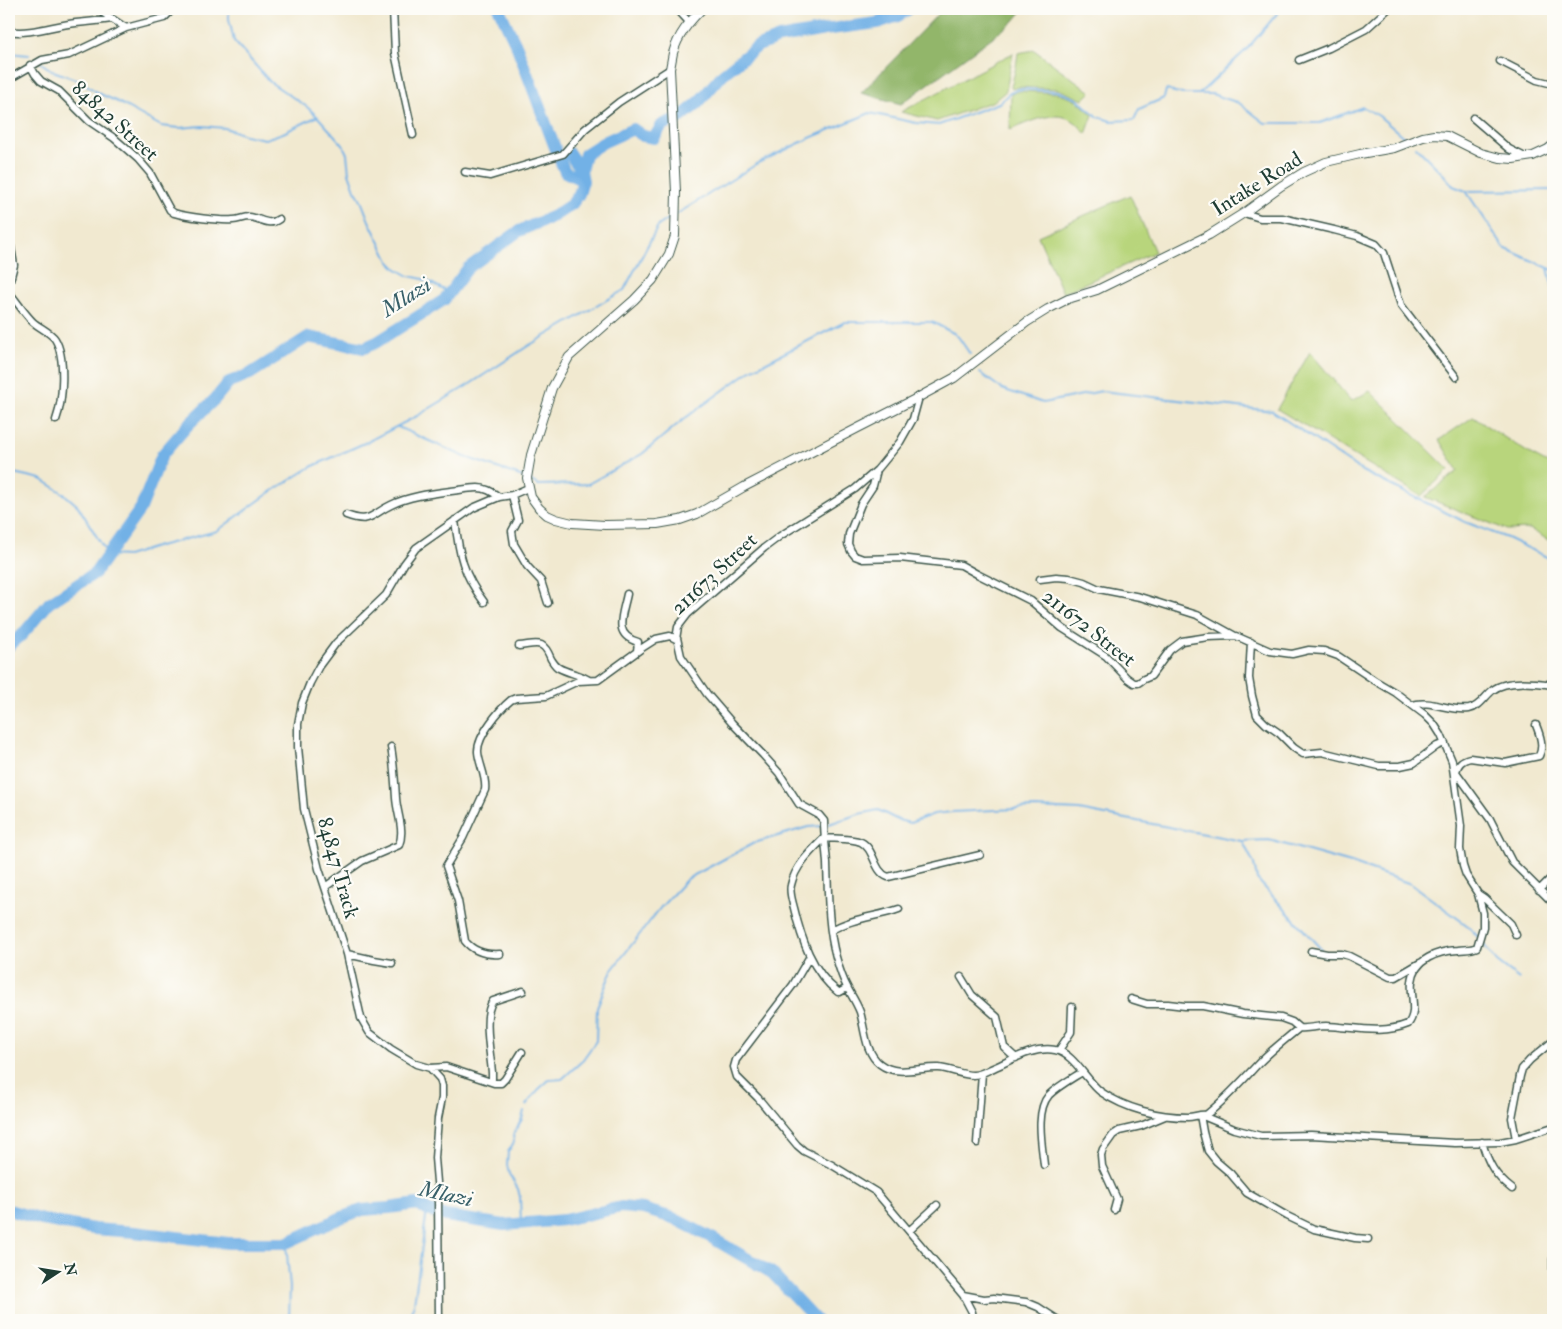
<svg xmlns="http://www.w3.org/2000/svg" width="1562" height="1329" font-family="'IM FELL Double Pica',serif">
  <rect width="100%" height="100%" fill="#fdfcf7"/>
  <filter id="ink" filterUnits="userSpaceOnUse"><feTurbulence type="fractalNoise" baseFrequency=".02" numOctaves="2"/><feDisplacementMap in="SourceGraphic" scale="10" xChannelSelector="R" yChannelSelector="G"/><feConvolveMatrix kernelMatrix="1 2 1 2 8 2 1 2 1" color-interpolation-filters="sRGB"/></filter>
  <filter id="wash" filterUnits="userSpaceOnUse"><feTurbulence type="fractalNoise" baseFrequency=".0096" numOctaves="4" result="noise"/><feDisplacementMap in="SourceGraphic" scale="20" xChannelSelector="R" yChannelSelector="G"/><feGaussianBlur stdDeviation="1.12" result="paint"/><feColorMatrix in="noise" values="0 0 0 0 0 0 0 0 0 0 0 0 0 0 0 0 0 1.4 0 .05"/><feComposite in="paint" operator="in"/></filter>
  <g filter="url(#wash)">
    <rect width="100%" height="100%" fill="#f1e9d0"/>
    <path fill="#b8d57b" stroke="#6c8958" d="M1034,50L1091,92L1083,100L1058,89L1019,87L1012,89L1011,87L1016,67L1018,53Z
      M1013,53L1006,91L994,101L937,121L901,112Z
      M1020,91L1057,93L1076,100L1093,115L1086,134C1083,131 1079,125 1075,122C1055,108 1030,122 1010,130L1011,94Z
      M1130,195L1155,252L1063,293L1038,236Z
      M1310,352L1351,401L1370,391L1449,470L1421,496L1277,409Z
      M1473,417L1527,452L1553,466V543L1530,529L1507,530L1425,497L1458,471L1439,440Z"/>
    <path fill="#92b66b" stroke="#587a50" d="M943,9H1024L1012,23L901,104L861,93Z"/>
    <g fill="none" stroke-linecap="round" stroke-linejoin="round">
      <path stroke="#72b1e6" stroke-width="2" d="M229,9V19L234,41L270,82L307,107L317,116L343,145L347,154L349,173L355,190L360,198L369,221L389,261L397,269L409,276L423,279L450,293
        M9,53L29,55
        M41,63L53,71L81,81L98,93L118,102L161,126L179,128L202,126L225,128L245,135L265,139L283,133L316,117
        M1200,93L1247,49L1281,9
        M1416,147L1444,175L1453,186L1466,191L1504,248L1553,270
        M1466,191L1553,190
        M677,214L760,162L810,138L870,113L916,123L939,125L999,103L1010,93L1019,89L1057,91L1077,99L1098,117L1111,121L1134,120L1139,109L1164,98L1166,90L1183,94H1212L1239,103L1265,123H1320L1363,107L1379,116L1406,139
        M1548,268L1553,288
        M980,373L1002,389L1043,403L1102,391L1272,411L1362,471L1465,522L1507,538L1553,560
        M398,427L465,457L526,478
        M9,472L41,479L63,493L78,506L108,555L127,556L159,546L217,531L268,494L311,467L369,441L417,416L470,384L528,346L624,290L658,226L673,216
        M530,480L538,485L588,484L642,454L684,419L751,370L845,322H932L957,335L970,354
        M829,824L859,814L878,810L898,820L910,823L934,814L952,812L1036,808L1079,810L1242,841L1269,840L1351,863L1411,884L1468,926L1478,937
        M1243,842L1254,864L1257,879L1321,949
        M1481,941L1497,962L1519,979
        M526,1105L538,1090L549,1080L562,1079L581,1062L596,1041L597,1007L612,970L661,907L687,879L754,843L808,827L823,826
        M521,1223L520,1197L518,1189L509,1174L507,1165L508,1152L514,1142L513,1135L522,1119L524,1111
        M286,1243L290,1287L289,1320
        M408,1320L414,1304L427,1210"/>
      <path stroke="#72b1e6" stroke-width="12" d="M499,9L517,47L557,153
        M569,153L581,171
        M559,158L565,172L583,181
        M9,646L22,635L49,603L95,573L141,508L162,455L188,425L215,399L229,382L250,374L308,337L364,348L377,342L444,300L468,268L519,231L554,216L572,204L579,194L583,181L581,171L585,154L604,142L633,129L643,136L654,138L662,125L681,117L698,103L723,74L758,46L779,38L831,29L877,23L898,16L909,9
        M9,1210L42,1220L94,1229L134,1232L228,1243H286L340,1218L362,1210L389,1208L417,1204L427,1210L446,1216L504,1225L564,1220L621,1207L643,1209L673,1218L712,1238L772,1273L816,1320"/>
    </g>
  </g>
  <g filter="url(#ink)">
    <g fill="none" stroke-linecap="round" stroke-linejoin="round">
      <g stroke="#3e574b" stroke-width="9">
        <path id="minor" d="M97,9L126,28L164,18L173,9
          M393,9L395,53L413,135
          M574,9H576
          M677,9L689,22
          M9,31C29,35 55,25 76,23C88,22 99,21 112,19
          M1299,60L1329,48L1366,29L1388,9
          M1500,61L1537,80L1553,84
          M30,65L35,74L41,81L59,91L89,121L114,138L138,159L150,173L170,210L174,213C187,217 219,221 233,220C239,220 243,217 249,217C261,218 268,227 279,219
          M9,79L42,60L69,55L126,28
          M1473,118L1509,149L1525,157
          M465,172L490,176L563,154L585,129L619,102L670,69
          M1244,213L1260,218H1282L1334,230L1357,236L1376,244L1384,253L1401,305L1456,377
          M9,236L14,265L9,284
          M9,292C17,302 24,313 33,322C40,328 50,332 55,339C66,357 63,401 56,420
          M877,470L855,489L780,536L764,548L688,614L678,627L676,639L677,638L681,656L707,694L732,723L763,755L779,773L799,804L819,815L824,821C824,835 826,849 827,863C828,892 828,929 836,957C839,968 842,978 848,989C852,996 857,1004 860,1012C865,1029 865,1053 880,1064C897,1077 920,1067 939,1068C951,1069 961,1075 973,1075C979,1075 985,1072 991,1069C1010,1061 1033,1046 1055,1050C1074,1053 1086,1081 1101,1092C1126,1109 1158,1117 1188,1117C1194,1117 1200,1114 1206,1115C1225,1100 1241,1082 1257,1065C1270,1051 1285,1040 1299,1028C1309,1029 1317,1026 1326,1026C1354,1027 1381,1035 1408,1024C1418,1012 1410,996 1412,982C1414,959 1438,951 1458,950C1465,949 1471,950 1477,947L1483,927V913L1478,894L1466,875L1463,866L1460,849L1461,826L1452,761L1441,735L1434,724L1425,715L1396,693L1374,680L1338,656L1324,651L1309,650L1292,654L1270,651L1236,636L1208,637L1182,641L1170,650L1151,676L1144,679L1138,683H1134L1127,678L1106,656L1062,628L1031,601L977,574L961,565L900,558L863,559L855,556L851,551L848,544L849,534L861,504L873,486L877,470L900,442L913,419L919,397
          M512,495L518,520L512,531L514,544L527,566L541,581L548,603
          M346,515C371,524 370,515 391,505C411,495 437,493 459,490C465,489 472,488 478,488C486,488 493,492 499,497
          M455,520C459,555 463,574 484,602
          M1040,579L1056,577L1069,578L1084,582L1099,589L1140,597L1197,615L1235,636
          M627,594C623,614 612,635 638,642L637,651
          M1251,642L1249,678L1252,696L1257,715L1266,724L1279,733L1294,748L1303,754L1322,752L1379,766H1400L1414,763L1437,746L1445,743
          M519,646C538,644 543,639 551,659C553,662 555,666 559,668C568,673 579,674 589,680
          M1412,705C1430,699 1450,712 1469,709C1480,707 1485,696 1493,690C1506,679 1537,683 1553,685
          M1454,772H1456L1490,819L1512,862L1553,903
          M1456,772C1458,763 1462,760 1470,758L1505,763L1539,756C1544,746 1540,735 1536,725
          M325,887L362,861L399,845C405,830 397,814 396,798C395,781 394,764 391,747
          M1539,890L1553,876
          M1478,894L1484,898L1511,924L1516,935
          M832,930C852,918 877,917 899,909
          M1311,951L1327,954H1342L1349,956L1390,977H1396L1420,963
          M347,954L374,960L392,963
          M500,954C486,955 473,951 465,941L458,901L446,866L463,838L485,790C487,777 479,765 478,752C477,736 500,709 511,700L516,698L546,696L578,681L598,680L642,648L656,639L670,636L676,639
          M810,956L793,985L736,1060L734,1067L737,1077L758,1098L797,1145L804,1151L832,1165L876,1192L963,1295L972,1312L973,1320
          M961,977L972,995L997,1017L1004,1047L1016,1058
          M847,988L840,992H838C812,972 801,938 794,908C792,900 789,892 791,885C795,866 811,851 824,838C835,839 851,838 861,842C875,849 873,871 888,877L980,855
          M1131,999L1147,1004H1168L1185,1006H1203L1243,1014L1281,1018L1292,1022L1299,1028
          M1059,1050L1071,1032L1072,1007
          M430,1068L446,1067L494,1083H501L505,1079L522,1052
          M490,1081L492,1079V1073C491,1056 482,1014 493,1001L523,991
          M1200,1115L1203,1132L1208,1151L1216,1161L1230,1173L1247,1193L1287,1216L1314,1229L1355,1238L1368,1239
          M1203,1116L1234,1129L1261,1136L1311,1135L1455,1143L1500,1142L1516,1139L1553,1127
          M1516,1139L1512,1118L1520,1076L1522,1069L1530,1060L1553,1041
          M1482,1142C1488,1163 1495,1176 1512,1189
          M977,1143L982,1073
          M1044,1165C1042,1145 1035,1111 1049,1095C1058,1086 1071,1079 1082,1072
          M1114,1210L1117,1199L1102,1166L1101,1155L1103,1149L1113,1135L1119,1131L1141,1126L1165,1116
          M909,1231L937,1205
          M1553,1259V1269
          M963,1295L984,1299L994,1298L1026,1302L1038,1307L1058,1320
          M439,1320L438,1194L435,1158L438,1118L442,1098V1086L440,1079L430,1068L416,1064L391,1049L369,1032L361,1018L347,954L319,869L304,809L298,747V724L302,703L310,683L319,666L336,643L386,595L404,564L416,548L473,508L499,497L512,495L528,488
          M1549,1320L1553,1315"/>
      </g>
      <g stroke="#3e574b" stroke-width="10">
        <path id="tertiary" d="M702,9C689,22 678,35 673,53C672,58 671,64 670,69L676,192L675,236L669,254L653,280L634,300L569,357L552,388L531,455L527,478L531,497L539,508L547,515L556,519L572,523L605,525L657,524L680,520L697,514L744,487L858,428L919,397L954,378L1027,322L1048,309L1068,299L1097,290L1209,235L1244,213L1281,186L1304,172L1326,162L1360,154L1394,148L1423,137L1434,135L1447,136L1481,153L1500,158L1513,159L1533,156L1548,149L1553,145"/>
      </g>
      <use href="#minor" stroke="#fff" stroke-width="6"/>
      <use href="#tertiary" stroke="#fff" stroke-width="8"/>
    </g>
  </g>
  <g text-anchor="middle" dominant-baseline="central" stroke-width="4.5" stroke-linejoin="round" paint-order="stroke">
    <g font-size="21" fill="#1f3d34" stroke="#fdfcf7">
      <text transform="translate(115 121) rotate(42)">84842 Street</text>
      <text transform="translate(1257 184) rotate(-32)">Intake Road</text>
      <text transform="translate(714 574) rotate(-43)">211673 Street</text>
      <text transform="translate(1089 628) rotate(38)">211672 Street</text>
      <text transform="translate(338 868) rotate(74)">84847 Track</text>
    </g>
    <g font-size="22" font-style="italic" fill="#386069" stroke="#fdfcf7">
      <text transform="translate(406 297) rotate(-33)">Mlazi</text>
      <text transform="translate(446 1194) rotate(12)">Mlazi</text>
    </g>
  </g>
  <rect width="1562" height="1329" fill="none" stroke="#fdfcf7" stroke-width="30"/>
  <g transform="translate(58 1272) rotate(78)" stroke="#fdfcf7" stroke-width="4" paint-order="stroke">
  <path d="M0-4L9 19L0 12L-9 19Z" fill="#1f3d34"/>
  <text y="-8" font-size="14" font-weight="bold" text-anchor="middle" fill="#1f3d34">N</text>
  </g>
</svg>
